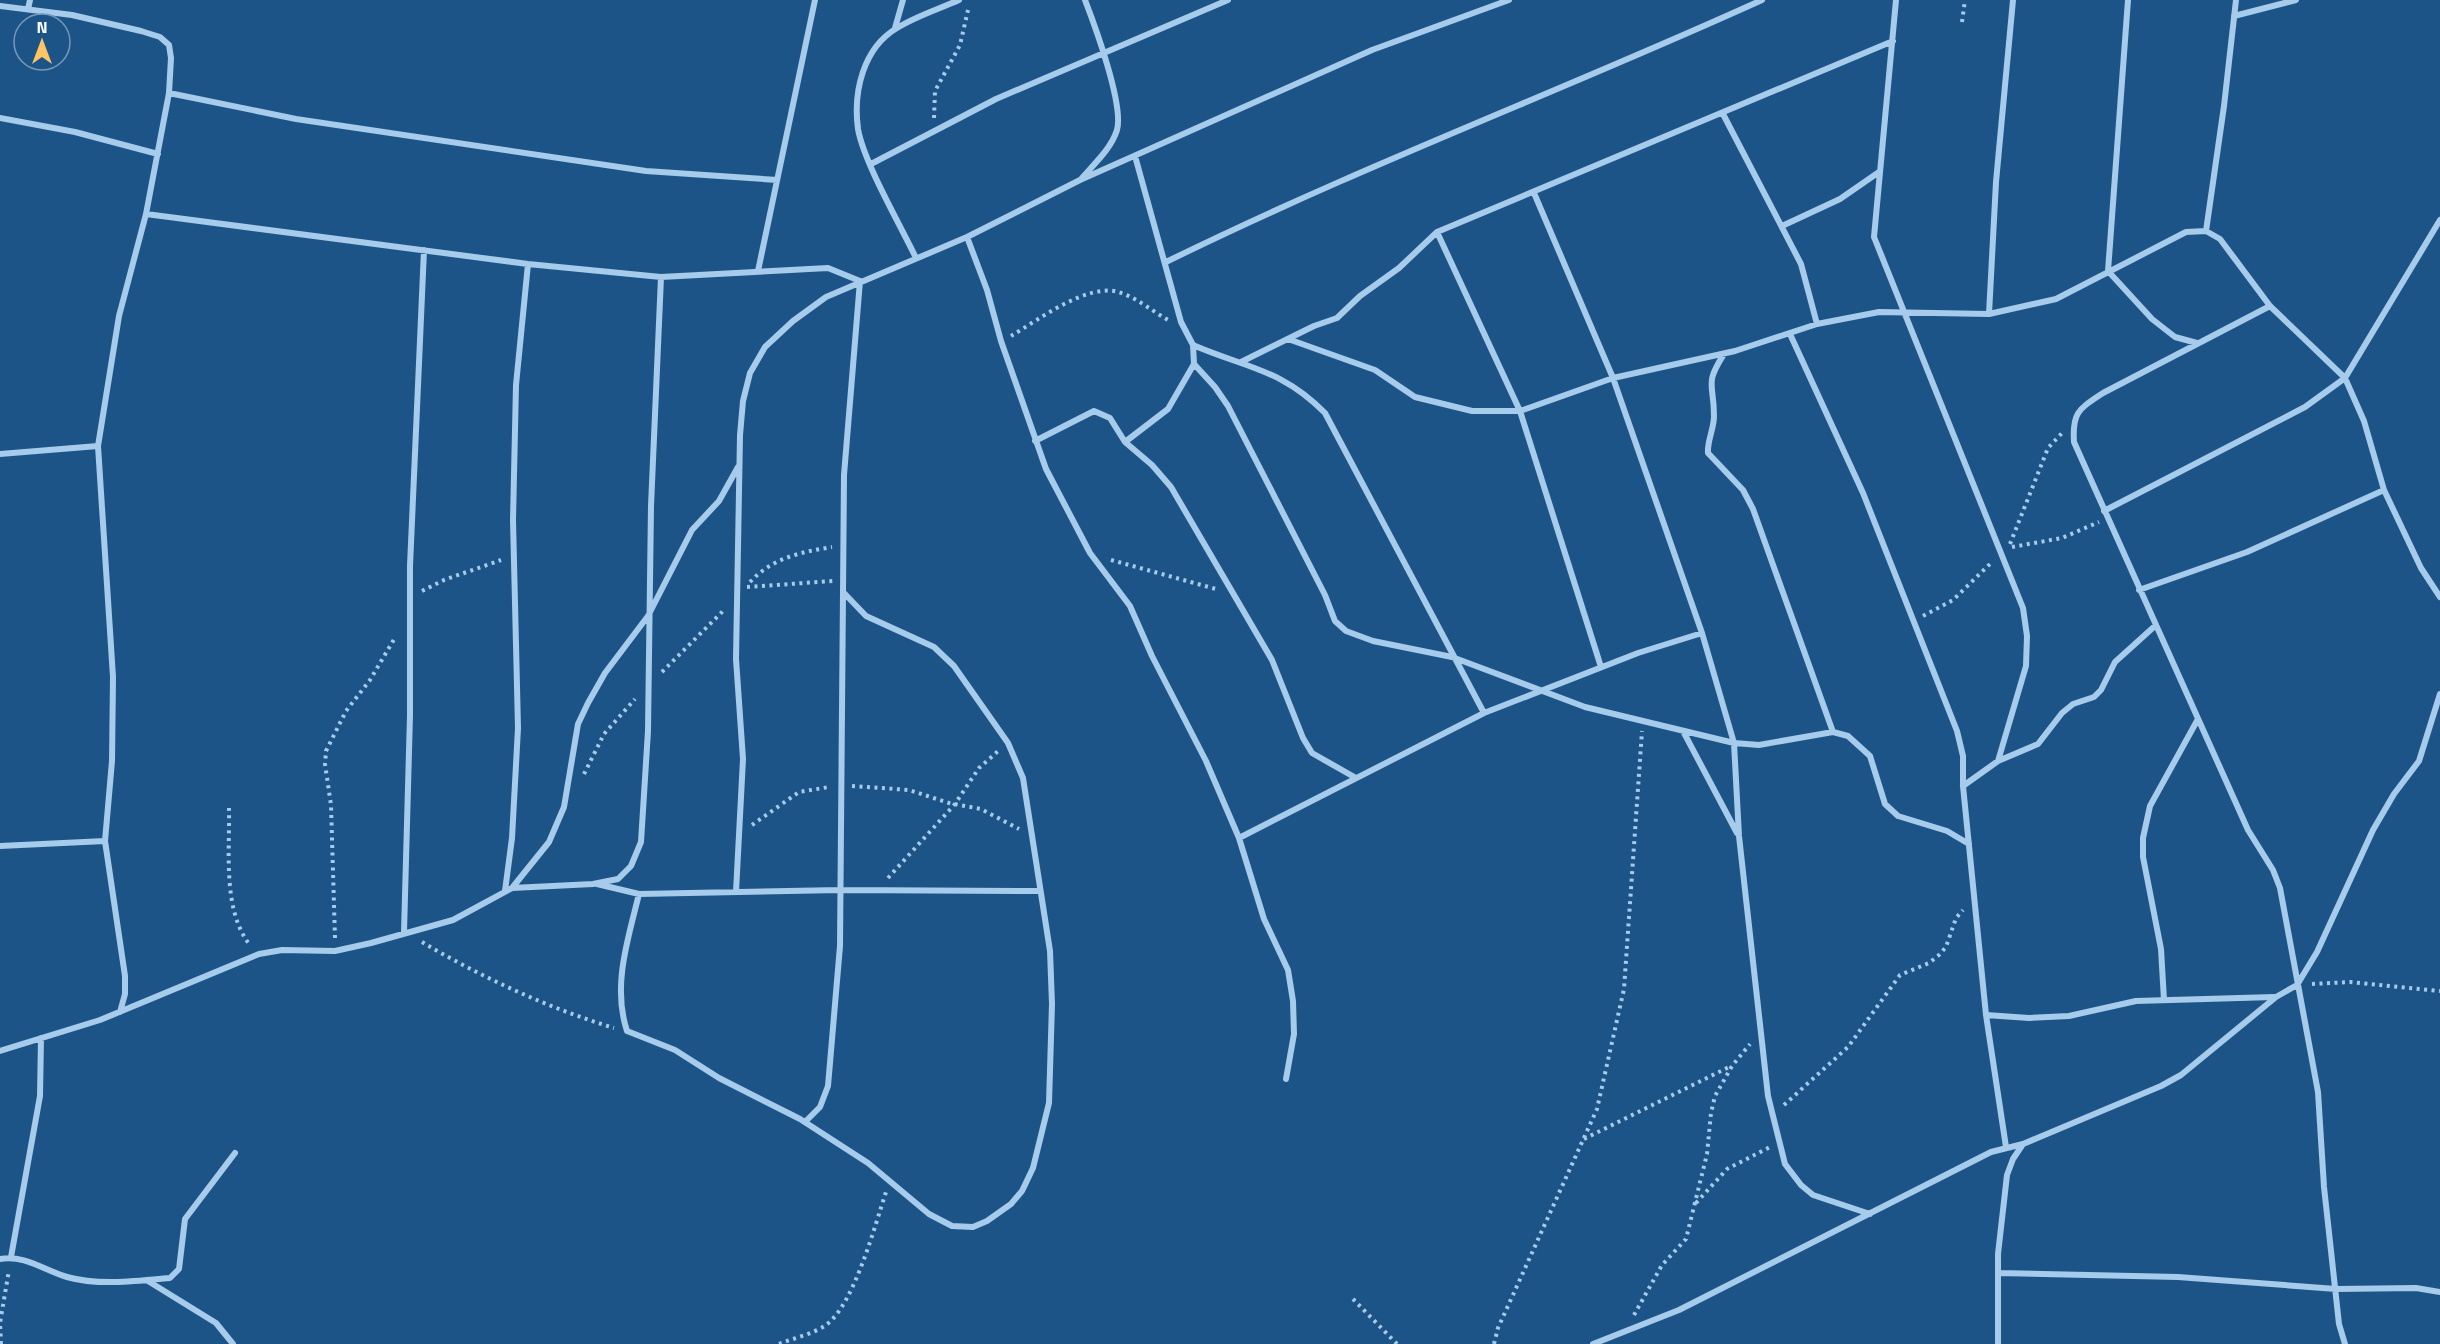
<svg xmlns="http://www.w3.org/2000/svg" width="2440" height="1344" font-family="'Titillium Web',sans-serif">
  <rect width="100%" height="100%" fill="#1d5488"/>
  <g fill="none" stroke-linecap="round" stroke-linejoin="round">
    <path stroke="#a6cbeb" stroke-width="4" stroke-dasharray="3 4.5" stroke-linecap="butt" d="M1962,22L1965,0
      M934,118L935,91L960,45L968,10
      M1011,336C1038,320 1087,283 1118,292C1136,297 1152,311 1168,320
      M2010,544L2048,448L2062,433
      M2012,547L2062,538L2099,522
      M1111,560L1216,589
      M750,582C772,558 801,552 832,547
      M747,587L833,581
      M422,591L444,580L501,560
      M1923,616L1953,600L1992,562
      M662,672L724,610
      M584,774L604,734L635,699
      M852,786L909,790L949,803L981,809L1019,829
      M229,808C230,849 222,910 250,945
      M752,825L799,792L829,787
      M888,878L955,804L979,768L998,751
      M335,938L331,805L325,764L326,751L346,711L370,680L396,636
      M422,942C481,977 548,1008 614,1028
      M2312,984L2350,982L2440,991
      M1784,1105L1848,1047L1900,975L1929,963L1939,955L1946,947L1956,918L1963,910
      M1584,1139L1731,1066
      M1696,1203L1727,1169L1770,1147
      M1353,1299L1397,1344
      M1634,1315L1662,1265L1686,1239L1707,1154L1711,1113L1715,1096L1732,1066L1750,1044
      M1,1344L0,1323L9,1270
      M779,1344C794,1338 813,1334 826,1325C854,1305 875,1225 886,1192
      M1494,1344L1498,1328L1597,1109L1624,989L1642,731"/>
    <path stroke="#a6cbeb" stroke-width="6" d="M1896,0L1874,237L2023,608L2027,636L2026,666L1998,761
      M2128,0L2108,271L2152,319L2175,337L2197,343
      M0,6L72,15L141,31L160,37L169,45L171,58L169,93L146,214L119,316L98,446L113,677L112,761L105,841L125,976V994L120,1012
      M28,9L30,0
      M2234,16L2296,0
      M895,28L903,0
      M169,93L296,119L646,171L777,180
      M1723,114L1801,264L1817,324
      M0,118L75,132L158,154
      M1135,156L1181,322L1193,345C1246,368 1282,369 1325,413L1484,713
      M871,164L996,99L1228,0
      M1082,178C1094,164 1111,149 1117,130C1124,105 1095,26 1085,0
      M1534,193L1613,378L1702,633L1734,743L1739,836L1768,1096L1785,1164L1801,1185L1813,1195L1870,1214
      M146,214L528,264L661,277L828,268L860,281L844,475L840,946L828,1086L820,1107L805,1122
      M1782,226L1840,199L1879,172
      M2206,231L2224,106L2236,0
      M1437,232L1520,411L1601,667
      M967,237L987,290L1001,341L1046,469L1090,553L1130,606L1152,656L1206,761L1239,838L1264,919L1288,970L1293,1001L1294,1034L1286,1079
      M916,258C900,224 864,163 858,129C853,92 863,48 897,28C916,16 939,9 959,0
      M1166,262C1361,166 1564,90 1762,0
      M758,271L815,0
      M2270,306L2103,393C2079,409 2072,412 2074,442L2248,830L2273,870L2280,888L2318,1092L2324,1187L2339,1324L2345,1344
      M1989,314L1996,182L2013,0
      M1790,334L1863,493L1957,731L1963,756V786L1986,1015L2006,1147
      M1288,339L1375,370L1415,397L1472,411H1520L1613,378L1735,351L1817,324L1879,312L1989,314L2056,299L2186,232L2206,231L2220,239L2270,306L2345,378L2364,421L2384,490L2421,568L2440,597
      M1193,345L1194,364L1215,387L1228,406L1325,595L1335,621L1346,631L1373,641L1452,657L1585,707L1734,743L1759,745L1833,732L1848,736L1870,756L1885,804L1898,816L1947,831L1969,844
      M1724,354C1704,385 1714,383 1714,416C1714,429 1707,441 1708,453L1743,490L1753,509L1833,732
      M1241,362L1314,326L1337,318L1360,296L1399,268L1437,232L1893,41
      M1035,441L1094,411L1110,418L1125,442L1152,465L1171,487L1272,660L1303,738L1312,753L1356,778
      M1125,442L1168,409L1194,364
      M0,454L98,446
      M2104,511L2305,407L2345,378L2440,220
      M2139,590L2247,552L2384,490
      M1683,731L1737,833
      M1963,786L1998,761L2038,744L2062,713L2073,704L2094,697L2101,690L2115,662L2156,625
      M1239,838L1484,713L1638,653L1702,633
      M0,846L105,841
      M597,884L639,894L840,890L1040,891
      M512,888L593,884L618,879L631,866L641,842L648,731L651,506L661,277
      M505,891L512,838L518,728L513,520L516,385L528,264
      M736,892L743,759L736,659L740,435L743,401L750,373L765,347L793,321L826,297L967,237L1080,180L1372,50L1509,0
      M639,894C628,939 612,986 627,1031L675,1050L719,1078L800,1119L868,1163L929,1214L952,1226L973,1227L987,1221L1011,1204L1022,1191L1033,1168L1049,1103L1052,1004L1050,951L1023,778L1008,743L954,666L934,647L866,616L844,593
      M404,932L410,715V566L424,250
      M2164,1000L2161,949L2143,857V838L2150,806L2198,719
      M1986,1015L2029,1018L2069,1016L2136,1001L2274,997
      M0,1051L100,1020L259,954L282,950L335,951L371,943L453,920L512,888L549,842L564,807L578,724L588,703L605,673L648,616L692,530L719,501L738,467
      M11,1257L40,1096L41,1038
      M0,1259C26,1255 43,1270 67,1277C99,1286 138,1281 170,1278L179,1269L185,1219L235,1153
      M1998,1273L2178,1277L2336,1289L2416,1288L2440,1292
      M148,1281L216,1323L233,1344
      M1593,1344L1679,1310L1991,1152L2023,1144
      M1998,1344V1254L2007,1175L2013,1159L2023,1144L2161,1086L2181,1075L2276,997L2297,985L2317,952L2373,830L2394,794L2419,761L2440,694"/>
  </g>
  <g transform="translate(42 42)"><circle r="28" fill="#1d5488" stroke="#7798b8" stroke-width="1.5"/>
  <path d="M0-4.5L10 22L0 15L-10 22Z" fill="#fcc464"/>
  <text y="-9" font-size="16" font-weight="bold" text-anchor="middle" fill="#ffffff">N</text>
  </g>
</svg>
